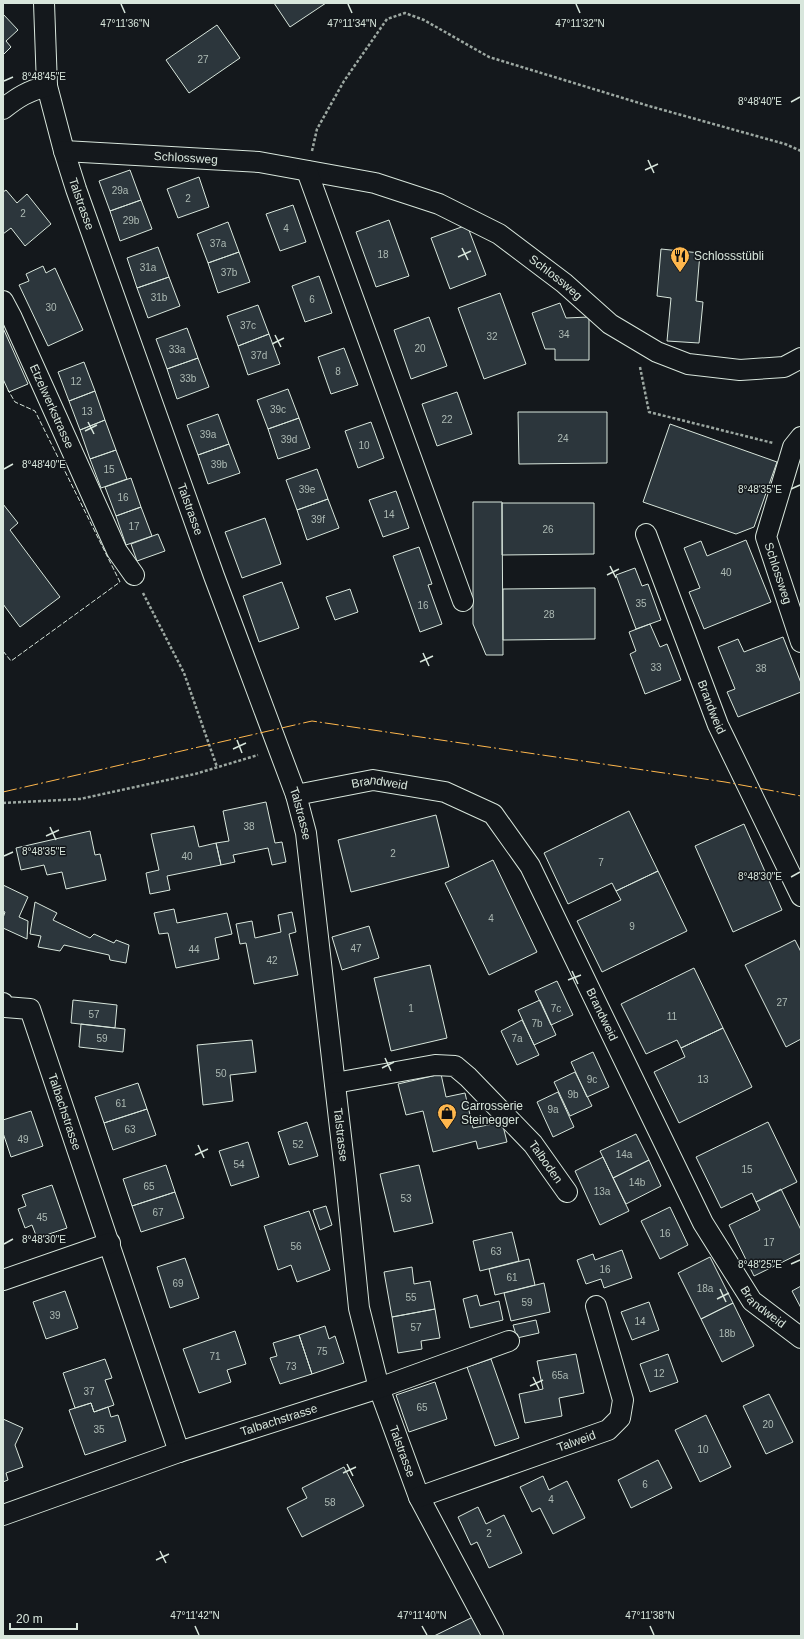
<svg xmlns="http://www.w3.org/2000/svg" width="804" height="1639" font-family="Helvetica,sans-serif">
  <rect width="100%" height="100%" fill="#14181c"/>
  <path fill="#2c363c" stroke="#d8e6dc" d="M274,3H326L290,27Z
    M3,14L18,30L6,41L11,47L3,55Z
    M217,25L240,58L189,93L166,60Z
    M130,170L141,200L110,211L99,181Z
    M199,177L209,207L178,218L167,189Z
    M6,190L17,203L27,194L51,224L25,246L11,228L3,234V192Z
    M141,200L152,229L120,241L110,211Z
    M293,205L306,242L280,251L266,214Z
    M389,220L409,276L376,287L356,232Z
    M228,222L239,252L208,263L197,234Z
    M467,225L486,275L450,289L431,238Z
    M158,247L169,277L137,288L127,258Z
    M661,249L700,253L696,301L703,302L699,343L667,341L671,298L657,296Z
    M239,252L250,282L218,293L208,263Z
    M43,266L46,273L55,268L83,330L48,346L19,285L29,281L26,274Z
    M319,276L332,313L305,322L292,286Z
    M169,277L180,306L148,318L137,288Z
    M500,293L526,364L484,379L458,308Z
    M560,303L566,318L589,317V360H555V349H545L532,313Z
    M258,305L269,334L238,346L227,316Z
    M429,317L447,366L411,379L394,330Z
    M3,328L28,384L9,392L3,379Z
    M187,328L198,358L167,369L156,339Z
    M269,334L280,364L248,375L238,346Z
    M344,348L358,385L331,394L318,357Z
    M198,358L209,387L177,399L167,369Z
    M84,362L95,391L69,401L58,372Z
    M288,389L299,418L268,429L257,400Z
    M95,391L105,420L80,430L69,401Z
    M457,392L472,434L437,446L422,404Z
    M518,412H607V463L519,464Z
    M218,414L229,444L198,455L187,425Z
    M299,418L310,448L278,459L268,429Z
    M105,420L116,450L90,459L80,430Z
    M371,422L384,458L358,468L345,431Z
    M670,424L777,462L754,527L736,534L643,502Z
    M229,444L240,473L208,484L198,455Z
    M116,450L127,479L101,488L90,459Z
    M317,469L328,499L297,510L286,480Z
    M131,478L141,507L116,516L105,487Z
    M396,491L409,528L383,537L369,500Z
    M328,499L339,528L307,540L297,510Z
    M473,502H502L503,655H486L473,624Z
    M502,503H594V554L502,555Z
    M3,504L18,523L10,530L60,597L20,627L3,604Z
    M141,507L152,536L126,545L116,516Z
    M265,518L281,564L242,578L225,532Z
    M158,534L165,551L137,561L131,544Z
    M746,540L771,602L704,629L689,592L700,588L684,548L701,541L707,556Z
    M419,547L432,584L428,585L442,624L420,632L393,556Z
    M635,568L642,586L648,584L661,620L636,629L616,575Z
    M282,582L299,628L259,642L243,596Z
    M595,588V639L503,640V589Z
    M350,589L358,612L335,620L326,597Z
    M650,624L660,647L667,644L681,680L645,694L630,654L636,651L629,632Z
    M783,637L801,683V692L738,717L727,692L735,689L718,647L738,639L744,652Z
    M266,802L275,843L282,842L286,862L272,865L268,848L233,855L235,862L221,865L216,843L229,841L223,811Z
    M629,811L658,871L616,891L612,883L568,904L544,853Z
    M436,815L449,867L351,892L338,840Z
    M744,824L782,910L733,932L695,846Z
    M194,826L199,847L216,843L221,865L167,876L170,890L150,894L146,873L159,870L151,834Z
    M90,831L95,855L100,854L106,880L66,889L62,872L47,875L44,865L21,870L16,848Z
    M493,860L537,952L489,975L445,883Z
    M658,871L687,931L602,972L577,921L621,900L616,891Z
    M3,885L28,897L19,917L28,921L27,939L3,928V918L5,912L3,911Z
    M35,902L57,913L53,920L90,938L94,934L114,943L116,940L129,945L126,963L110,960L109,955L64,945L60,951L38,947L41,936L30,934Z
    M174,909L177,923L227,913L232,934L215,938L219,959L176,968L168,933L159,934L154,913Z
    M292,912L296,932L289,934L298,975L254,984L246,943L240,944L236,924L252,921L255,938L281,932L278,915Z
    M369,926L379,958L342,970L332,937Z
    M795,940L801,952V1039L786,1047L745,965Z
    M430,965L447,1038L391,1051L374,978Z
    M694,968L723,1028L681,1048L677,1040L646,1054L621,1004Z
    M557,981L573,1015L551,1025L535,991Z
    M73,1000L117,1005L115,1028L71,1023Z
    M540,1000L556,1035L534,1045L518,1010Z
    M522,1020L539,1055L517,1065L501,1031Z
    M81,1024L125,1029L123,1052L79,1047Z
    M723,1028L752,1087L679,1123L654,1072L685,1057L681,1048Z
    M252,1040L256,1072L230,1075L233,1101L203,1105L197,1045Z
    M593,1052L609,1087L587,1097L571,1062Z
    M575,1072L592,1106L570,1116L554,1082Z
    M441,1074L446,1097L465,1093L473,1128L502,1122L507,1142L478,1149L476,1141L433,1152L423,1111L406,1115L398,1084Z
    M138,1083L147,1109L104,1123L95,1097Z
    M558,1092L574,1127L553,1137L537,1102Z
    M147,1109L156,1135L113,1150L104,1123Z
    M31,1111L43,1146L11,1157L3,1133V1120Z
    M307,1122L318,1156L289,1165L278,1132Z
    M768,1122L797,1182L756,1202L752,1193L721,1208L696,1157Z
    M636,1134L649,1160L613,1178L600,1151Z
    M248,1142L259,1177L231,1186L219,1151Z
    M603,1157L629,1211L600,1225L575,1171Z
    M649,1160L661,1186L626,1204L613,1178Z
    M166,1165L175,1192L132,1206L123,1179Z
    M419,1165L433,1223L394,1232L380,1174Z
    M52,1185L67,1228L37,1238L32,1225L25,1228L18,1209L26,1206L22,1195Z
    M781,1189L801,1230V1253L754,1276L729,1225L760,1210L756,1202Z
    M175,1192L184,1218L141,1232L132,1206Z
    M326,1206L332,1225L320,1230L313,1210Z
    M670,1207L688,1245L660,1259L641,1221Z
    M309,1211L330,1270L297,1282L291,1265L278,1270L264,1226Z
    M512,1232L519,1261L480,1271L473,1241Z
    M622,1250L632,1278L604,1288L601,1279L586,1284L577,1260L593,1254L595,1260Z
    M710,1257L733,1303L701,1319L678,1273Z
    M185,1258L199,1298L170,1308L157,1267Z
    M529,1259L535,1285L495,1295L489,1269Z
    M412,1267L414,1284L430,1281L435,1309L392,1317L384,1272Z
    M544,1283L550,1312L511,1321L504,1293Z
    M801,1286V1308L792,1291Z
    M65,1291L78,1328L46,1339L33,1302Z
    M477,1295L480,1306L499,1301L503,1320L470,1328L463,1299Z
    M649,1302L659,1330L632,1340L621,1312Z
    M733,1303L754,1346L722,1362L701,1319Z
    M435,1309L440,1338L421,1341L422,1349L398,1353L392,1317Z
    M536,1320L539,1333L517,1338L513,1325Z
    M325,1326L329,1339L335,1336L344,1363L312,1374L299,1335Z
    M235,1331L246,1364L227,1370L231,1382L199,1393L183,1349Z
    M299,1335L312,1374L280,1384L270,1358L277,1356L273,1343Z
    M576,1354L584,1393L559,1398L562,1416L525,1423L519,1394L543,1389L537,1361Z
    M668,1354L678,1382L650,1392L640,1364Z
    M105,1359L112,1378L105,1380L114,1405L94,1412L91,1403L75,1408L63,1373Z
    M491,1359L519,1438L495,1446L467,1367Z
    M435,1382L447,1419L409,1432L396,1395Z
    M769,1394L793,1442L766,1454L743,1406Z
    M91,1403L94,1412L108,1407L111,1417L118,1415L126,1441L85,1455L69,1410Z
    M706,1415L731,1467L700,1482L675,1430Z
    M3,1419L23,1428L15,1445L23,1467L6,1473L8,1480L3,1482Z
    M658,1460L672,1488L631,1508L618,1480Z
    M344,1467L364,1506L302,1537L287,1508L307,1498L302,1488Z
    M543,1476L549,1490L567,1481L585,1518L553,1534L540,1508L532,1512L520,1487Z
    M478,1507L486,1524L504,1515L522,1553L489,1568L477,1542L471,1545L458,1517Z
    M473,1617L483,1636H434Z"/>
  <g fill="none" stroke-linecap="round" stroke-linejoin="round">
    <g stroke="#d8e6dc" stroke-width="22">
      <g id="street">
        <path id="s1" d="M44,3L47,86L64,151L76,189L214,576L296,795L306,833L346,1180L359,1308L379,1388L419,1497L493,1636"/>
        <path d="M3,109C18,97 28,91 47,86"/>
        <path id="s2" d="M64,151L259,162L375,183L439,204L499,234L564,283L610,324L657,352L688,364L740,370L784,367L801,358"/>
        <path d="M307,171L463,601"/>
        <path id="s3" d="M3,301L12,318L117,551L134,575"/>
        <path id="s4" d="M801,437L793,447L766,537L801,642"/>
        <path id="s5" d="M646,534L718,725L801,896"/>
        <path id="s6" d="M296,795L373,780L445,792L493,814L530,866L703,1223L752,1301L801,1338"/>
        <path id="s7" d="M3,1003L5,1007L30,1009L179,1452"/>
        <path id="s8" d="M335,1083L435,1065L455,1066L468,1077L533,1144L567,1192"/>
        <path d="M3,1280L110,1243"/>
        <path id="s9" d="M419,1497L608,1430L620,1418L623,1400L596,1306"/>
        <path id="s10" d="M3,1515L179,1452L379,1388L509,1341"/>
      </g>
    </g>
    <path stroke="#9da8a2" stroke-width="2.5" stroke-dasharray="3 2" stroke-linecap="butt" d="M312,151L317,129L344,81L387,19L405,13L424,20L489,57L649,106L785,144L801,151
      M640,367L649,412L773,443
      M143,593L184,673L217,767
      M3,803L80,799L195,774L258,755"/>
    <use href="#street" stroke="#14181c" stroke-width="20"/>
    <path stroke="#d8e6dc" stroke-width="1" stroke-dasharray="5 2" stroke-linecap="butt" d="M3,651L11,661L120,582L35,411L15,402L8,390"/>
    <path stroke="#ffb74d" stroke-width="1" stroke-dasharray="14 3 2 3" stroke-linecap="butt" d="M3,792L312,721L725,782L801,796"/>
  </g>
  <path fill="none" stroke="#d8e6dc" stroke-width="1.5" d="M121,4L125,13M348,4L352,13M576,4L580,13M4,81L13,77M791,102L800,97M648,160L654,173M645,170L658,164M462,248L468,260M458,257L471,251M275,335L281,347M272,344L284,338M88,422L94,434M85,431L97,425M4,469L13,464M791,489L800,485M610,566L616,578M607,575L619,569M423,653L429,666M420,662L433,656M237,740L242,753M233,749L246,743M50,827L56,840M46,836L59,830M4,856L13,852M791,877L800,872M572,971L578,984M568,980L581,975M385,1058L391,1071M382,1068L394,1062M198,1145L204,1158M195,1155L208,1149M4,1244L13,1239M791,1264L800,1260M720,1289L726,1302M717,1299L729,1293M533,1377L539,1389M530,1386L543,1380M347,1464L353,1476M343,1473L356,1467M160,1551L166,1563M156,1560L169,1554M195,1626L199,1635M422,1626L427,1635M650,1626L654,1635"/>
  <defs>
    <g id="restaurant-pin" transform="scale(1)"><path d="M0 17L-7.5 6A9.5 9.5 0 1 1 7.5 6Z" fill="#ffb74d" stroke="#14181c"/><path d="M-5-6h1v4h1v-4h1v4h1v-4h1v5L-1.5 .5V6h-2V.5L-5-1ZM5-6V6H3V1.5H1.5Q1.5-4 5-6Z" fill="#111"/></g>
    <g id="shop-pin" transform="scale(1)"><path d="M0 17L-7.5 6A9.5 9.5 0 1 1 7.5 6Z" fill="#ffb74d" stroke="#14181c"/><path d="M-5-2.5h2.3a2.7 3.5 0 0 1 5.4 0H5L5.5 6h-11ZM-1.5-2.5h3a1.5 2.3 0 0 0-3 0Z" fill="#111"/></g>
  </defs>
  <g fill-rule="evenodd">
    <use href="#restaurant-pin" x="680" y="256"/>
    <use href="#shop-pin" x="447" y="1113"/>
  </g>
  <g text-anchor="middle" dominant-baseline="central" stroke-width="3" stroke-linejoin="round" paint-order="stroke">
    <g font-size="10" fill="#adbab4">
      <text x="203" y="59">27</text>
      <text x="120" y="190">29a</text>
      <text x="188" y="198">2</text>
      <text x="23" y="213">2</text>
      <text x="131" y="220">29b</text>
      <text x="286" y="228">4</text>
      <text x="218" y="243">37a</text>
      <text x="383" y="254">18</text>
      <text x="148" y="267">31a</text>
      <text x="229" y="272">37b</text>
      <text x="159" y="297">31b</text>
      <text x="312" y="299">6</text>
      <text x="51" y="307">30</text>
      <text x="248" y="325">37c</text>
      <text x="564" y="334">34</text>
      <text x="492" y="336">32</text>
      <text x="420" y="348">20</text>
      <text x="177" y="349">33a</text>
      <text x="259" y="355">37d</text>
      <text x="338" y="371">8</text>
      <text x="188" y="378">33b</text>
      <text x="76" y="381">12</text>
      <text x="278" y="409">39c</text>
      <text x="87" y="411">13</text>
      <text x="447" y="419">22</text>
      <text x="208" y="434">39a</text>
      <text x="563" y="438">24</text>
      <text x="289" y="439">39d</text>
      <text x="364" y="445">10</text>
      <text x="219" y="464">39b</text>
      <text x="109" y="469">15</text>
      <text x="307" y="489">39e</text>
      <text x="123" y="497">16</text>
      <text x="389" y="514">14</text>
      <text x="318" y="519">39f</text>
      <text x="134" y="526">17</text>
      <text x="548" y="529">26</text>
      <text x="726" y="572">40</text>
      <text x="641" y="603">35</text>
      <text x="423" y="605">16</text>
      <text x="549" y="614">28</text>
      <text x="656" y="667">33</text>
      <text x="761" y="668">38</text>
      <text x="249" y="826">38</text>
      <text x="393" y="853">2</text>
      <text x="187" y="856">40</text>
      <text x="601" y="862">7</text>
      <text x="491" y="918">4</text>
      <text x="632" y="926">9</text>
      <text x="356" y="948">47</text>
      <text x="194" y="949">44</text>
      <text x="272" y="960">42</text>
      <text x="782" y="1002">27</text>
      <text x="411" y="1008">1</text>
      <text x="556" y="1008">7c</text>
      <text x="94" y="1014">57</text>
      <text x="672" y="1016">11</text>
      <text x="537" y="1023">7b</text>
      <text x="102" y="1038">59</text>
      <text x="517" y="1038">7a</text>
      <text x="221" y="1073">50</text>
      <text x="592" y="1079">9c</text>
      <text x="703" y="1079">13</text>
      <text x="573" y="1094">9b</text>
      <text x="121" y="1103">61</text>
      <text x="553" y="1109">9a</text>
      <text x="130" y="1129">63</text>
      <text x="23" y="1139">49</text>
      <text x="298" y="1144">52</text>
      <text x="624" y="1154">14a</text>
      <text x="239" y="1164">54</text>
      <text x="747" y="1169">15</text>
      <text x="637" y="1182">14b</text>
      <text x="149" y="1186">65</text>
      <text x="602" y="1191">13a</text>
      <text x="406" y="1198">53</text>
      <text x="158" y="1212">67</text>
      <text x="42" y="1217">45</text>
      <text x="665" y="1233">16</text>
      <text x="769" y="1242">17</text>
      <text x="296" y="1246">56</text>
      <text x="496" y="1251">63</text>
      <text x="605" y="1269">16</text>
      <text x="512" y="1277">61</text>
      <text x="178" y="1283">69</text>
      <text x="705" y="1288">18a</text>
      <text x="411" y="1297">55</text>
      <text x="527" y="1302">59</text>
      <text x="55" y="1315">39</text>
      <text x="640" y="1321">14</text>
      <text x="416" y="1327">57</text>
      <text x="727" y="1333">18b</text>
      <text x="322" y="1351">75</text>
      <text x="215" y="1356">71</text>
      <text x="291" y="1366">73</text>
      <text x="659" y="1373">12</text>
      <text x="560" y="1375">65a</text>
      <text x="89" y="1391">37</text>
      <text x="422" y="1407">65</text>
      <text x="768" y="1424">20</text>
      <text x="99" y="1429">35</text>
      <text x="703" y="1449">10</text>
      <text x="645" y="1484">6</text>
      <text x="551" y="1499">4</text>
      <text x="330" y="1502">58</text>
      <text x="489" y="1533">2</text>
    </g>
    <g font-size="12" fill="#d8e6dc" stroke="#14181c">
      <text stroke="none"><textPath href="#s2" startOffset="122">Schlossweg</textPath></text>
      <text stroke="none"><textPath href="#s1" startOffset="206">Talstrasse</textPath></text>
      <text stroke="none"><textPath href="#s2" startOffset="519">Schlossweg</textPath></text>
      <text stroke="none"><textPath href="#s3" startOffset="116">Etzelwerkstrasse</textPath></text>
      <text stroke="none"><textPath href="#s1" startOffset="530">Talstrasse</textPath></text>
      <text stroke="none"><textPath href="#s4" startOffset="145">Schlossweg</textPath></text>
      <text stroke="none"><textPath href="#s5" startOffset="185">Brandweid</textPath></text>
      <text stroke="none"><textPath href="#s6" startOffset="85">Brandweid</textPath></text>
      <text stroke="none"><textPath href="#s1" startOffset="854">Talstrasse</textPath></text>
      <text stroke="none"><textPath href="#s6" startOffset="433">Brandweid</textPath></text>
      <text stroke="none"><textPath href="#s7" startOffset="138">Talbachstrasse</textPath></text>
      <text stroke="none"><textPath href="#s1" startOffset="1178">Talstrasse</textPath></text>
      <text stroke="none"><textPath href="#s8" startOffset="254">Talboden</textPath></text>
      <text stroke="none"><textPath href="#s6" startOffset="769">Brandweid</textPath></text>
      <text stroke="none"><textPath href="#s10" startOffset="292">Talbachstrasse</textPath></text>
      <text stroke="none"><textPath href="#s9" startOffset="167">Talweid</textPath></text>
      <text stroke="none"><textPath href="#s1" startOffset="1502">Talstrasse</textPath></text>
    </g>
    <g font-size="12" fill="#d8e6dc" stroke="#14181c" text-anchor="start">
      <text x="694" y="256">Schlossstübli</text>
      <text x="461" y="1106">Carrosserie<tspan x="461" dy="14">Steinegger</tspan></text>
    </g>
  </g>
  <g font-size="10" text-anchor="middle" fill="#d8e6dc" stroke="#14181c" stroke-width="3" stroke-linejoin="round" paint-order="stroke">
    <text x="352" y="27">47°11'34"N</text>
    <text x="580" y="27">47°11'32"N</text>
    <text x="125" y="27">47°11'36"N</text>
    <text x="44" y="80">8°48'45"E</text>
    <text x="760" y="105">8°48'40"E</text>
    <text x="44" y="468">8°48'40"E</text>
    <text x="760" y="493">8°48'35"E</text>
    <text x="44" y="855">8°48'35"E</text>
    <text x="760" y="880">8°48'30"E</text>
    <text x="44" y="1243">8°48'30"E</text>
    <text x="760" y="1268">8°48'25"E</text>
    <text x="195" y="1619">47°11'42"N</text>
    <text x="422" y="1619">47°11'40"N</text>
    <text x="650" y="1619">47°11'38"N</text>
  </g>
  <rect width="804" height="1639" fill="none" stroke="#d8e6dc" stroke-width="8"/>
  <path d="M10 1623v6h67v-6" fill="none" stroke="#d8e6dc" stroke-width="2"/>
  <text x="16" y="1623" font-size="12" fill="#d8e6dc" stroke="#14181c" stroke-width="3" paint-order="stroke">20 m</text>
</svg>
